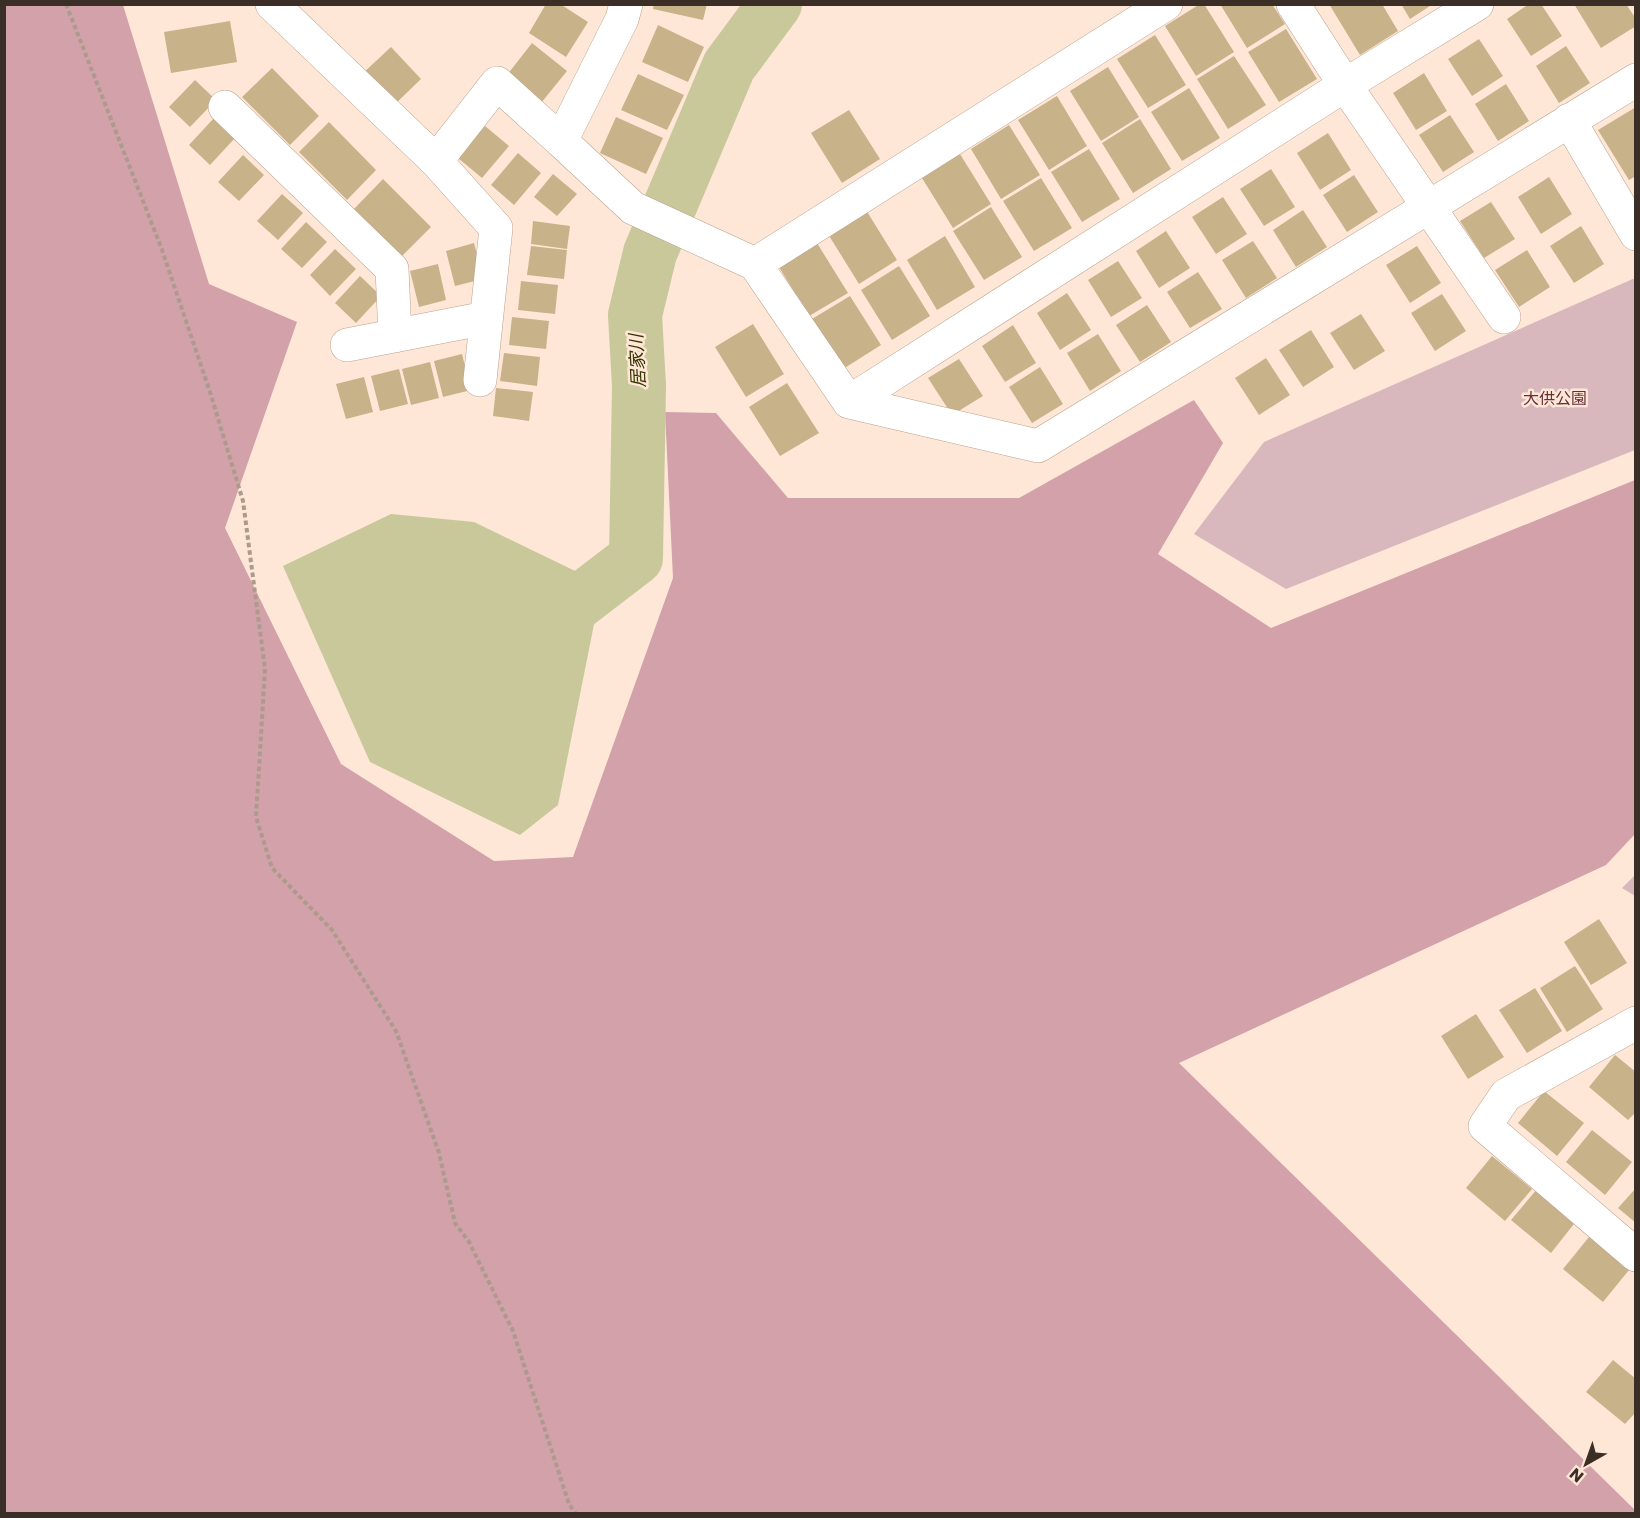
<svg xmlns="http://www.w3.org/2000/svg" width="1640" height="1518" font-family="Poppins,'Noto Sans JP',sans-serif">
  <rect width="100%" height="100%" fill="#fee7d6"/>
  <path fill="#d8b8bd" d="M1635,278V450L1286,589L1194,534L1264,442Z
    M1635,875V896L1622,888Z"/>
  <path fill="#d3a1a9" d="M5,4L123,5L209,284L297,322L225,528L341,764L494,861L573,857L673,578L665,412L716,413L788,498H1019L1194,400L1223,443L1158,554L1271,628L1635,480V834L1606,865L1179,1063L1635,1510V1513H5Z"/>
  <path fill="#c8c89b" d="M391,514L474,522L602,584L558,805L520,835L370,762L283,566Z"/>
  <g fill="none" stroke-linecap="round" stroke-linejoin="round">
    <path stroke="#c8c89b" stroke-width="54" d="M542,630L636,558L639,386L635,315L650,253L729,66L775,4"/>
  </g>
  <path fill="#c8b28a" d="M546,4H560L588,22L566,57L529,33Z
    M654,4H707L703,20L653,9Z
    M1200,4H1204L1234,52L1196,76L1165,26Z
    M1220,4H1272L1285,24L1247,48Z
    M1329,4H1382L1398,31L1360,55Z
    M1401,4H1433L1410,19Z
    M1529,4H1541L1562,36L1531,56L1507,19Z
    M1574,4H1626L1636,19V26L1601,48Z
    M230,21L237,62L171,73L164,32Z
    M658,25L704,47L688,82L642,62Z
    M1286,29L1317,79L1279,102L1248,52Z
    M1155,35L1186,85L1148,108L1117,59Z
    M1479,39L1503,76L1472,96L1448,59Z
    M532,43L567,71L541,103L507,75Z
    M1566,46L1590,83L1559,103L1536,66Z
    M391,47L421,79L392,107L361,75Z
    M1234,56L1266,105L1228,129L1197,79Z
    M1108,67L1139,117L1101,141L1070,91Z
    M272,68L319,116L290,145L242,97Z
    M1424,73L1447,111L1416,130L1393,93Z
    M638,74L684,95L667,130L621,110Z
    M195,80L216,100L190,127L169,107Z
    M1506,84L1529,121L1498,141L1475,104Z
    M1189,88L1220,138L1182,161L1151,112Z
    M1057,96L1087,146L1049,170L1018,120Z
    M1636,107V176L1629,180L1598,130Z
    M849,110L880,159L842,183L811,133Z
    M1450,115L1474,152L1443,172L1419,135Z
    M616,117L663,138L646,174L600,153Z
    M214,118L235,138L210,165L189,145Z
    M1140,119L1171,169L1133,193L1102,143Z
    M329,122L376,170L347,200L299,152Z
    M1009,125L1040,175L1001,199L971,149Z
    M485,126L509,146L482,178L458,158Z
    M1328,133L1351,170L1320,190L1297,153Z
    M1089,149L1120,199L1082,222L1051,172Z
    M518,153L541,173L514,205L491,185Z
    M960,154L991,204L953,228L922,178Z
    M243,155L264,175L239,201L218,182Z
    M1271,169L1295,207L1264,226L1240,189Z
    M553,174L577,194L557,216L534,197Z
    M1354,175L1378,212L1347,232L1323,195Z
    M1549,177L1572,214L1541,234L1518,197Z
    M1041,178L1072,228L1034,251L1003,201Z
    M383,179L431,227L401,257L354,209Z
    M282,194L303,213L278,240L257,221Z
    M1223,197L1247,234L1216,254L1192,217Z
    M1491,202L1515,239L1484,258L1460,221Z
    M991,207L1022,257L984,280L953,231Z
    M866,210L897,260L859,284L828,234Z
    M1303,210L1327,247L1296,267L1273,230Z
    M533,221L570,226L567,249L531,244Z
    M306,222L327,242L302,268L281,249Z
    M1581,226L1604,264L1574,283L1550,246Z
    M1166,231L1190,268L1159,288L1136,251Z
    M945,236L975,287L937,310L907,260Z
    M1253,241L1277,278L1246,298L1222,260Z
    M474,243L483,279L455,286L446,251Z
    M817,243L848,293L809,316L779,267Z
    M531,246L567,250L564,279L527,275Z
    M1417,246L1441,283L1410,303L1386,265Z
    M335,249L356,269L330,296L310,275Z
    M1527,250L1550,287L1519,307L1495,270Z
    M1118,261L1142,298L1111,317L1088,280Z
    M438,264L446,300L419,307L410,271Z
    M899,266L930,316L892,340L861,290Z
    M1198,272L1222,309L1190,328L1167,292Z
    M360,276L381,296L356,323L335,303Z
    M521,281L558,285L555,314L518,310Z
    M1067,293L1091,330L1060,350L1037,313Z
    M1442,294L1466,331L1435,351L1411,313Z
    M850,296L881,345L843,369L812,319Z
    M1147,305L1171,342L1140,362L1116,325Z
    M1361,314L1385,351L1354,370L1330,333Z
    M512,317L549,321L546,349L509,345Z
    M753,324L784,374L746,397L715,347Z
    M1013,325L1036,363L1005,382L982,346Z
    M1311,330L1334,367L1303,387L1279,350Z
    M1098,334L1121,371L1090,391L1067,353Z
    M504,353L540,357L537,386L500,381Z
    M462,354L471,390L443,397L434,361Z
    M1266,358L1290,395L1259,415L1235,378Z
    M959,359L983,396L952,415L928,378Z
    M430,362L439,398L411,405L402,369Z
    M1040,367L1063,404L1032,423L1009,387Z
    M399,369L408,404L380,411L371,376Z
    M364,377L373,412L346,419L336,384Z
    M787,383L819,433L780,456L749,407Z
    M496,388L533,392L529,421L493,416Z
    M1599,919L1627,963L1591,985L1564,942Z
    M1575,966L1603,1009L1567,1032L1540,988Z
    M1535,988L1562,1031L1527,1053L1499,1010Z
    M1476,1014L1504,1057L1468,1079L1441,1036Z
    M1615,1055L1636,1072V1112L1628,1120L1589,1087Z
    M1544,1091L1584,1123L1557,1156L1518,1123Z
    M1592,1130L1632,1162L1605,1195L1566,1162Z
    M1492,1156L1532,1189L1505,1221L1466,1188Z
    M1538,1188L1577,1220L1551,1253L1511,1220Z
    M1636,1188V1223L1618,1208Z
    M1589,1237L1629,1270L1603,1302L1563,1269Z
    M1613,1360L1636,1379V1412L1625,1424L1586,1392Z"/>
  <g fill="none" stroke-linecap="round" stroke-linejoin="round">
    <g stroke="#bda18d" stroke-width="34">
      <path id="minor" d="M272,4L436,161
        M626,4L622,19L561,141L633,208L755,264L849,402L1038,446L1636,80
        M1293,4L1345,85L1504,317
        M225,107L392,269L395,336
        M1569,120L1636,234
        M755,264L1166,4
        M347,345L486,318
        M480,380L496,228L436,161L497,83L561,141
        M849,402L1345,85L1477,4
        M1636,1023L1506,1095L1485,1126L1636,1255"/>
    </g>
    <path stroke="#ac9a8d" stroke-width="4" stroke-dasharray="4.5 3" stroke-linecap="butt" d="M66,4L161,247L210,392L243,501L265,669L256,817L272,868L332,930L396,1031L439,1153L455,1223L469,1242L513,1331L569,1504L576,1514"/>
    <use href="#minor" stroke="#fff" stroke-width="33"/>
  </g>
  <g text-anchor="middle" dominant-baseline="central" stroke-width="5" stroke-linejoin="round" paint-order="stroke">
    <g font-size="16" fill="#692c3a" stroke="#fee7d6">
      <text x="1555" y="398">大供公園</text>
    </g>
    <g font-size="18" font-style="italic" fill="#373500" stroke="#fee7d6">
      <text transform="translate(637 361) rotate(-93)">居家川</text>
    </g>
  </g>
  <rect width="1640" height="1518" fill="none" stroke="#3a2e26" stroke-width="12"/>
  <g transform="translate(1586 1464) rotate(220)" stroke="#fee7d6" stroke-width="4.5" paint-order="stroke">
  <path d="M0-4.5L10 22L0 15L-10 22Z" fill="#3a2e26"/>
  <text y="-9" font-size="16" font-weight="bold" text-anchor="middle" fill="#3a2e26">N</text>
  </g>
</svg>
